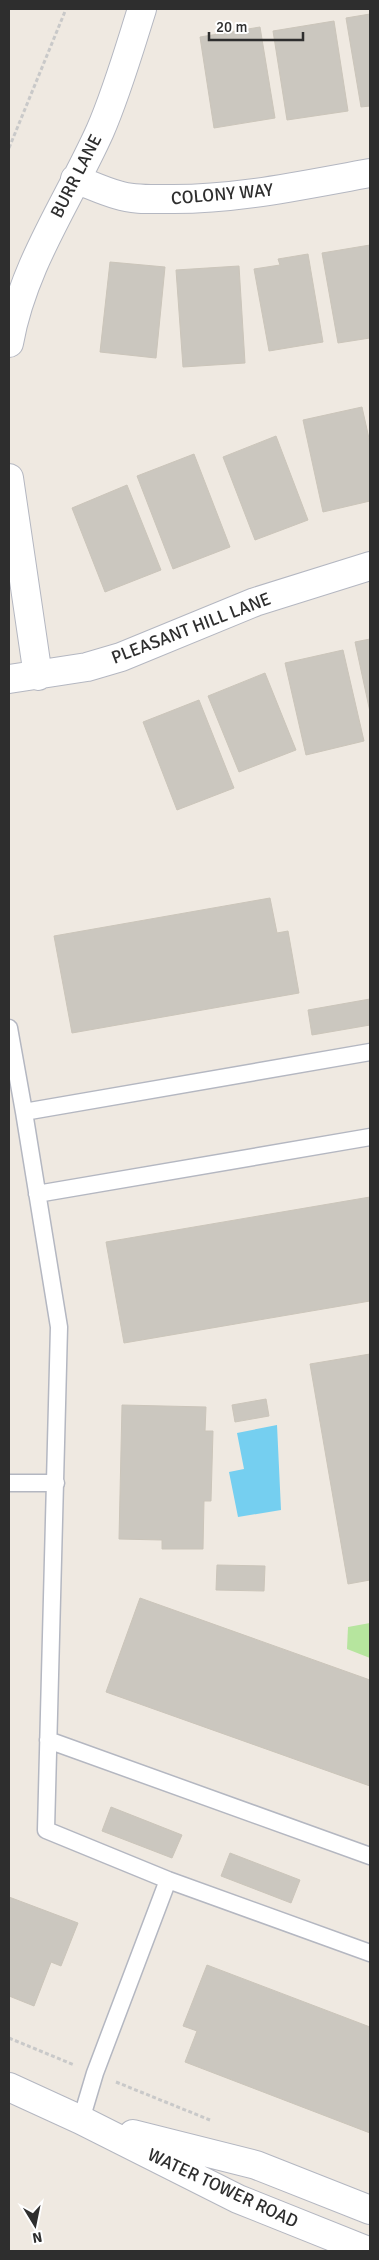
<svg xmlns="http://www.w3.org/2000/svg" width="379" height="2260" font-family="Signika,sans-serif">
  <rect width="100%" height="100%" fill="#efe9e1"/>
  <path fill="#b6e59e" d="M370,1623V1658L347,1649L348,1627Z"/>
  <path fill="#75cff0" d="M277,1425L281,1510L238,1517L229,1472L244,1469L237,1433Z"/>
  <path fill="#cbc7bf" stroke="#cbc5ba" d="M370,14V106L361,107L346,18Z
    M334,21L348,111L287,120L273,31Z
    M260,27L275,118L214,128L200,37Z
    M370,245V338L338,343L322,253Z
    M308,254L323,342L269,351L254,269L280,265L278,259Z
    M110,262L165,267L156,358L100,352Z
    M239,266L245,363L183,367L176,270Z
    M362,407L370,443V501L323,512L303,420Z
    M276,436L308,520L255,540L223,457Z
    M194,454L230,547L173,569L137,476Z
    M127,485L161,570L105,592L72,508Z
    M370,639V712L355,642Z
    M343,650L364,741L306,755L285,663Z
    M265,673L296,750L239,772L208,696Z
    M199,700L234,788L177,810L143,722Z
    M270,898L277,933L288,931L299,993L72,1033L54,936Z
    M370,999V1025L312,1035L308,1010Z
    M370,1197V1301L124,1343L106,1242Z
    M370,1354V1580L348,1584L310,1364Z
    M266,1399L269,1416L235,1422L232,1405Z
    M122,1405L206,1407L205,1431H213L211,1501H204L203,1549H162V1540L119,1539Z
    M217,1565L265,1566L264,1591L216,1590Z
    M140,1598L370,1680V1786L106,1692Z
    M111,1807L182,1835L172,1858L102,1831Z
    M230,1853L300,1880L291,1903L221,1876Z
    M9,1897L78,1923L61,1966L51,1962L34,2006L9,1996Z
    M207,1965L370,2027V2133L185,2062L197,2031L183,2026Z"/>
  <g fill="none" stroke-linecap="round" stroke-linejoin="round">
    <g stroke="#b4b7c1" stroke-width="19">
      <path id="lane" d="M9,1028L24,1112
        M370,1052L24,1112L59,1327L46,1830L168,1880L370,1953
        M37,1194L370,1137
        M9,1483H56
        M48,1740L370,1856
        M81,2120L95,2073L168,1880"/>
    </g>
    <g stroke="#b4b7c1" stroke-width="30">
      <path id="street" d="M75,179C89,184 103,191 118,195C133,200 151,199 167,199C236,200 303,185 370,173
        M9,343C23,265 68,202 100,131C117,92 129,50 142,9
        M9,478L38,676
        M9,679L87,667L121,657L255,602L370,566
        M9,2087L81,2120L238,2199L368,2251
        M133,2134L256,2165L370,2210"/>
    </g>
    <path stroke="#c9c9c9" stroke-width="3" stroke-dasharray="4 2.5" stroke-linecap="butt" d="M9,148L66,9
      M9,2038L74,2065
      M116,2082L210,2120"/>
    <use href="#lane" stroke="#fff" stroke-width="16"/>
    <use href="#street" stroke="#fff" stroke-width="28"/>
  </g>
  <g text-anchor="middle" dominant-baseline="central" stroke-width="4" stroke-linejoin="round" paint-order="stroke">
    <g font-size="18" fill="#2e2e2e" stroke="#fff">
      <text transform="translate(76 176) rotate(-63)">BURR LANE</text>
      <text transform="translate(222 194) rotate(-5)">COLONY WAY</text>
      <text transform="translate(191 628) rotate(-21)">PLEASANT HILL LANE</text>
      <text transform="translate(223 2188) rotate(25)">WATER TOWER ROAD</text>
    </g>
  </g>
  <rect width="379" height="2260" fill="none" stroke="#2e2e2e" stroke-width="20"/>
  <g transform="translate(35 2225) rotate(170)" stroke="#ffffff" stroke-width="4" paint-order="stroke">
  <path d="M0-4L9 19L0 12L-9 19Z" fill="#2e2e2e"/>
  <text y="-8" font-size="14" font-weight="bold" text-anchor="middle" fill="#2e2e2e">N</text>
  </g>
  <path d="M209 32v8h94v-8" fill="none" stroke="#2e2e2e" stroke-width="2.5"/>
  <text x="216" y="32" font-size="15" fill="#2e2e2e" stroke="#ffffff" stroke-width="4" paint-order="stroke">20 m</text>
</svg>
